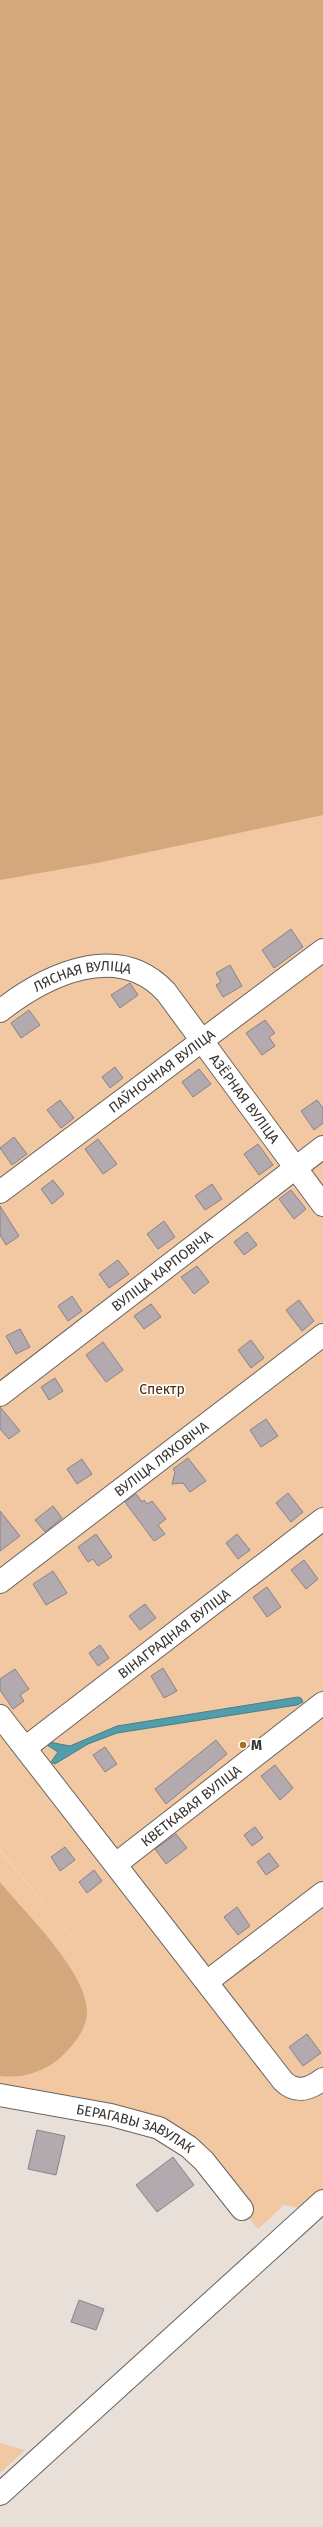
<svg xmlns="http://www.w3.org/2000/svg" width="323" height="2527" font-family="'Fira Sans',sans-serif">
  <rect width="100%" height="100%" fill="#e7dfd8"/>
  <path fill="#f1c8a2" d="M0,0H323V2199L310,2210L284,2205L258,2229L189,2147L0,2095V1851L155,2037L0,1850Z
    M0,2443L25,2450L0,2473Z"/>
  <path fill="#d4a77d" d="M0,0H323V815L97,863L0,880Z
    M0,1882C26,1914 84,1969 87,2009C88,2027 76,2042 64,2054C48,2071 23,2079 0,2076Z"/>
  <path fill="#519dab" stroke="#497e87" d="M298,1697L301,1698L303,1702L297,1705L117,1733L88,1744L55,1764L51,1762L58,1752L47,1745L49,1742L70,1746L117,1726Z"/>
  <path fill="#b2aaaf" stroke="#8a8288" d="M291,929L303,947L274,968L262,950Z
    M230,965L242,986L223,997L216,985L221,982L216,973Z
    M130,983L138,995L120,1008L111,995Z
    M29,1010L40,1025L21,1038L11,1023Z
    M265,1020L275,1033L269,1037L275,1046L262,1055L246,1033Z
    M115,1067L123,1078L110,1088L102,1077Z
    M199,1069L211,1084L193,1097L182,1082Z
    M60,1100L74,1118L61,1128L47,1110Z
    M317,1100L323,1108V1123L314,1130L301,1111Z
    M14,1137L27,1154L12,1165L0,1148Z
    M98,1139L117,1164L103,1174L85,1149Z
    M258,1144L273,1165L259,1175L244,1154Z
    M53,1180L64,1194L52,1204L41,1189Z
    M212,1184L222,1199L205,1210L195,1196Z
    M291,1190L306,1209L294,1219L279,1199Z
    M0,1206L19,1236L6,1245L0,1235Z
    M164,1221L175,1237L158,1249L147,1234Z
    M247,1232L257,1245L244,1255L234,1242Z
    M118,1260L129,1274L109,1288L99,1274Z
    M197,1266L209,1282L194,1294L181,1277Z
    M72,1296L82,1311L68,1321L58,1306Z
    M299,1300L314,1321L302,1331L286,1310Z
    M151,1304L161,1317L144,1329L134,1316Z
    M20,1329L30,1347L16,1354L6,1336Z
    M251,1340L264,1358L251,1368L238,1350Z
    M103,1342L123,1370L106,1382L86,1355Z
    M55,1378L63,1391L49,1400L41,1387Z
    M0,1407L20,1431L9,1439L0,1429Z
    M266,1419L278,1436L261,1447L250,1430Z
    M188,1458L206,1481L190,1492L183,1483L172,1484L175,1472L173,1469Z
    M82,1459L92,1474L77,1484L67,1469Z
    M288,1493L303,1512L291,1522L276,1503Z
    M136,1494L142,1502L144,1500L147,1504L152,1501L166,1519L158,1525L165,1534L154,1541L125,1502Z
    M53,1506L62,1518L45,1532L35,1520Z
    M0,1511L20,1536L0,1551Z
    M96,1534L112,1557L98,1566L93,1559L88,1562L78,1547Z
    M237,1534L250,1550L238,1559L226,1543Z
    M304,1560L318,1579L306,1589L291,1570Z
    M53,1571L67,1593L46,1605L33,1584Z
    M267,1587L281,1607L267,1617L253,1597Z
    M145,1604L156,1618L140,1630L129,1616Z
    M100,1645L109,1658L98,1666L89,1653Z
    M163,1668L177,1691L164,1698L151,1676Z
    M15,1669L29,1689L20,1695L24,1701L13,1709L0,1690V1679Z
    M216,1740L227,1754L166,1804L155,1789Z
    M105,1747L117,1764L105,1772L93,1755Z
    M275,1765L293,1788L280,1800L261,1776Z
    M255,1827L263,1838L252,1846L244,1835Z
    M176,1834L187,1848L166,1864L155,1849Z
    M65,1847L75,1860L60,1871L51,1857Z
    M269,1853L279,1866L266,1875L257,1862Z
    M94,1870L102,1881L87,1893L79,1882Z
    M237,1907L250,1926L238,1935L224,1917Z
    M307,2034L321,2053L303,2066L289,2047Z
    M37,2130L65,2136L56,2175L28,2169Z
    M173,2157L194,2185L157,2212L136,2185Z
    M79,2300L104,2309L96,2330L71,2322Z"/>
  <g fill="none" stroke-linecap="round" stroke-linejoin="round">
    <g stroke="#6b645e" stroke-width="24">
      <g id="minor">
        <path id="s1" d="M0,1011C46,975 118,940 166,992L323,1205"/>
        <path id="s2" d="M0,1192L323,950"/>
        <path id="s3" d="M0,1395L323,1147"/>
        <path id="s4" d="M0,1582L323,1335"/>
        <path d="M0,1716L283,2081C296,2094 310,2089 323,2079"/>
        <path id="s5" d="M25,1748L323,1519"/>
        <path id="s6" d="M116,1864L323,1703"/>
        <path d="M208,1981L323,1893"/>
        <path id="s7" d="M0,2095L111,2115L159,2128L189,2147L204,2161L242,2209"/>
        <path d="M0,2494L323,2201"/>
      </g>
    </g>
    <use href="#minor" stroke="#fff" stroke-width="22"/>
  </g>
  <circle fill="#a57129" stroke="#fff" stroke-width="1.5" cx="243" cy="1745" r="4"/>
  <g text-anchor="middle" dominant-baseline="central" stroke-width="3.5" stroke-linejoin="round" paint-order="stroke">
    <g font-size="14" fill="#373432" stroke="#fff">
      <text stroke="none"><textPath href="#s1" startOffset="92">ЛЯСНАЯ ВУЛІЦА</textPath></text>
      <text stroke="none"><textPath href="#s2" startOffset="202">ПАЎНОЧНАЯ ВУЛІЦА</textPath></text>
      <text stroke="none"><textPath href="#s1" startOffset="317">АЗЁРНАЯ ВУЛІЦА</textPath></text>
      <text stroke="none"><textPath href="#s3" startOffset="204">ВУЛІЦА КАРПОВІЧА</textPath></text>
      <text stroke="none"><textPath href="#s4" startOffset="203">ВУЛІЦА ЛЯХОВІЧА</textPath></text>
      <text stroke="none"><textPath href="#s5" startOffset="188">ВІНАГРАДНАЯ ВУЛІЦА</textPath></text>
      <text stroke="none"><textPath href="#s6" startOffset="95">КВЕТКАВАЯ ВУЛІЦА</textPath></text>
      <text stroke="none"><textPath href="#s7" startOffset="140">БЕРАГАВЫ ЗАВУЛАК</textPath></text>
    </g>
    <g font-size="14" fill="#482a07" stroke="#fff">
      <text x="162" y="1389">Спектр</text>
    </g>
    <g font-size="14" font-weight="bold" fill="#373432" stroke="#fff" text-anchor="start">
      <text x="251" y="1745">М</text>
    </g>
  </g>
</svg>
